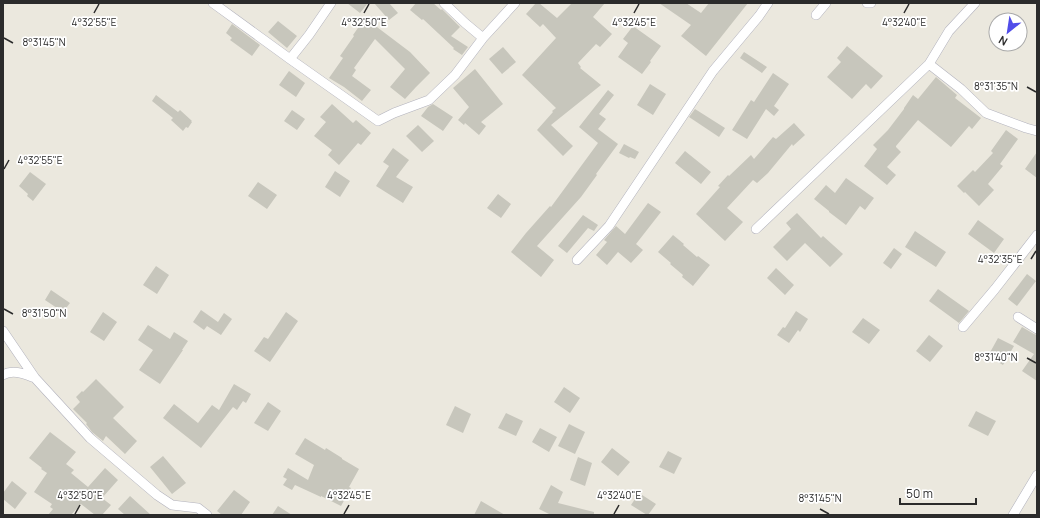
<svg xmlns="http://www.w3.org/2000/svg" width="1040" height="518" font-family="Manrope,sans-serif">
  <rect width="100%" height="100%" fill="#ebe8de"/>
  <path fill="#c7c6bc" d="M347,3H368L360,13Z
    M374,3H389L398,13L389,20Z
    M416,3H433L441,10L442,9L460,27L451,36L468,47L462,55L453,49L454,48L423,19L422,20L410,10Z
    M536,3H539L557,18L572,3H605L593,17L612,34L600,47L596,44L578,63L581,67L580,68L601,85L551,125L573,146L563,156L537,130L553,112L552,111L556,108L522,75L556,38L543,24L540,27L526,14Z
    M659,3H686L701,13L709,3H748L706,56L681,36L691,25Z
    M365,18L410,52L430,73L416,87L405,99L390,87L405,69L375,39L354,68L356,70L352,76L371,90L362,101L344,87L329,78L343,58L340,56L354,36L353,35Z
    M278,21L297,36L287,48L268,32Z
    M232,24L260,45L252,56L230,40L232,38L226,33Z
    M633,26L661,46L650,61L651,62L642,74L618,57L628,43L623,39Z
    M847,46L883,76L871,89L866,84L852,99L827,77L841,62L837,58Z
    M503,47L516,62L502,74L489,59Z
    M744,52L767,67L762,73L740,58Z
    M475,69L503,104L481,122L486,126L479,135L465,123L464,125L458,120L469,107L453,88Z
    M289,71L305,83L296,97L279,85Z
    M773,73L789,84L774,106L779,110L774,116L766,109L747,139L732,130L751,100L754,102Z
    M936,77L957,95L955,98L981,118L972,129L969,126L951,147L918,120L896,146V147L901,152L887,167L896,175L887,185L864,166L877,149L873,145L888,130L904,109V108L913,95L918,99Z
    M650,84L666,94L653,115L637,105Z
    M608,90L614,95L599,114L606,119L598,129L618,144L596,174L597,175L581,197L537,246L554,260L541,277L511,252L526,233L550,206L551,207L598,143L579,127Z
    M156,95L178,112L180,110L192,121L191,122H192L188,128L186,127L183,131L171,120L173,118L152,101Z
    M332,104L353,123L356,120L371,133L361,145L358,143L339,165L328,155L332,150L314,136L326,122L320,117Z
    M433,104L453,117L443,131L421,116L428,107Z
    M695,109L725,128L719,137L689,117Z
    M292,110L305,119L297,130L284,121Z
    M794,123L805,135L793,146L792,144L768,173L757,183L753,180L727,208L743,222L725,241L696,214L720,187L718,186L728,175L729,176L751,155L754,159L773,137L776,139Z
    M418,125L434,141L422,152L406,136Z
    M1006,130L1018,139L1000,164L1003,166L988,184L994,190L979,206L965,192L964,193L957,186L973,170L975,172L993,153L991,151Z
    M624,144L639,152L635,159L630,157L629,158L619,153Z
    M393,148L409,160L396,177L413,187L403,203L376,186L389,166L383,162Z
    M685,151L711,172L701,184L675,163Z
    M1037,152V178L1025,169Z
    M335,171L350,181L340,197L325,187Z
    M30,172L46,184L33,201L27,196L28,194L19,186Z
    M846,178L874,198L865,210L860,206L846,225L829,212V211L814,199L826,185L835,193Z
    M258,182L277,195L267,209L248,196Z
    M498,194L511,204L501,218L487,208Z
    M648,203L661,212L636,244L643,250L631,263L618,252L607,265L596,255L607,242L604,240L616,226L625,234Z
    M797,213L821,238L823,236L843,254L830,267L805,243L787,261L773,247L791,229L786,223Z
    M583,215L598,225L594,231L588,228L567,253L558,246Z
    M978,220L1004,239L994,253L968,234Z
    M915,231L946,252L936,267L905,247Z
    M673,235L684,244L683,245L697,257L698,256L710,265L693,286L682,277L683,275L670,264L671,263L658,252Z
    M894,248L902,254L891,269L883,263Z
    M156,266L169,275L157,294L143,285Z
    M776,268L794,285L785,295L767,278Z
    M1027,274L1036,281L1017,306L1008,299Z
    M938,289L969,311L959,323L929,301Z
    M51,290L70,303L63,312L45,300Z
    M201,310L218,322L224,313L232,319L221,335L207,326L204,330L193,322Z
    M796,311L808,319L800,332L798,330L789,343L777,335L783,327L785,328Z
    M103,312L117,322L104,341L90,332Z
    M286,312L298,321L270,362L254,351L264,337L268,339Z
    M863,318L880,330L869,344L852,332Z
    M148,325L170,339L174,332L188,341L182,350H183L160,384L139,370L153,350L138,340Z
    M1022,327L1034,334L1037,335V381L1022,371L1034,354L1013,342Z
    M929,335L943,346L930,362L916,351Z
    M998,338L1014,346L1003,365L988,356Z
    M96,379L124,407L113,418L137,441L125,454L106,436L103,441L92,432L86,424L87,423L73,409L80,402L76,397L82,391L83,392Z
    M234,384L251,394L246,403L243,401L237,410L233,407L201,448L163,418L174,404L198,423L212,405L219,410Z
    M564,387L580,398L570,413L554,402Z
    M268,402L281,411L268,431L254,423Z
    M455,406L471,414L463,433L446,425Z
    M976,411L996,421L988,436L968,426Z
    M506,413L523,421L516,436L498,428Z
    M569,424L585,432L575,454L558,446Z
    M540,428L557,437L549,452L532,442Z
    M50,432L76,452L66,464L74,470L71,473L88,487L105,468L118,480L102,498L111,505L102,515H95L81,504L71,515H48L53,509L50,507L52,504L34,492L47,473L41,469L42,468L29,458Z
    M305,438L325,450L326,448L342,458V459L359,469L349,487L351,488L341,506L321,496V497L295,485L292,490L283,485L287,479L283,477L288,468L308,480L314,465L295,454Z
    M612,448L630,462L618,476L601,462Z
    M668,451L682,458L674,474L659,467Z
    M163,456L186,483L172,494L150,467Z
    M578,457L592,463L585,486L570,480Z
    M12,481L27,493L15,509L3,499V493Z
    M551,485L563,492L558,503L594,512V515H551L539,509Z
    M234,490L250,502L241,515H222L217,511Z
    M639,493L656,504L648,515H647L631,505Z
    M130,496L151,515H125L118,509Z
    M481,501L505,515H474Z
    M278,506L292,515H272Z"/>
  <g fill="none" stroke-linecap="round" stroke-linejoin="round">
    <g stroke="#b2b2bd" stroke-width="10">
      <path id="minor" d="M213,3L290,59L378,121L394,113L429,100L455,75L483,38L515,3
        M444,3L465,23L483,38
        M867,3H871
        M816,15L826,3
        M290,59L309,35L331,3
        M929,64L961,89L986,113L1026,128L1037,131
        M756,229L929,64L949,31L975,3
        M577,260L609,226L713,71L759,16L768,3
        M1018,317L1037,329
        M963,327L995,289L1037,235
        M3,331L35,378L90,438L157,495L172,505L198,508L207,515
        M3,375C13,369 24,374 35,378
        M1013,515L1037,475"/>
    </g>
    <use href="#minor" stroke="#fff" stroke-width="9"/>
  </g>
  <path fill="none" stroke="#2b2b2b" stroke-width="1.5" d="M94,13L99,4M364,13L369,4M634,13L639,4M904,13L909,4M4,38L13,43M1027,87L1036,92M4,169L9,160M1031,259L1036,251M4,309L13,314M1027,358L1036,363M820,509L829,514M75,514L80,505M344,514L349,505M614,514L619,505"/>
  <g font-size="10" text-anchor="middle" fill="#2b2b2b" stroke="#fff" stroke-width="3.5" stroke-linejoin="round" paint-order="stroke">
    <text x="94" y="26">4°32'55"E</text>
    <text x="634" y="26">4°32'45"E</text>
    <text x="904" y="26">4°32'40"E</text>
    <text x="364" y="26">4°32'50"E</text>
    <text x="44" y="46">8°31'45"N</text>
    <text x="996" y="90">8°31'35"N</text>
    <text x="40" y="164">4°32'55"E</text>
    <text x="1000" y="263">4°32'35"E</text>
    <text x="44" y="317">8°31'50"N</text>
    <text x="996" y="361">8°31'40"N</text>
    <text x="80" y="499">4°32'50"E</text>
    <text x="349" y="499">4°32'45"E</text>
    <text x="619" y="499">4°32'40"E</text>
    <text x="820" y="502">8°31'45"N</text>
  </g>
  <rect width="1040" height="518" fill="none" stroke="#2b2b2b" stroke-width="8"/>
  <g transform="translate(1008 32) rotate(210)"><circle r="19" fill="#ffffff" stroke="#aaaaaa"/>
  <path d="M0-3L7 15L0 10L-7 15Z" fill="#514de9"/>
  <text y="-6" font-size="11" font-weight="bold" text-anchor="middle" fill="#2b2b2b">N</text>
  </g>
  <path d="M900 498v6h76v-6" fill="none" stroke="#2b2b2b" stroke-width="2"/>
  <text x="906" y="498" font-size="12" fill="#2b2b2b" stroke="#ffffff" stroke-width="3" paint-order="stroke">50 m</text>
</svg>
